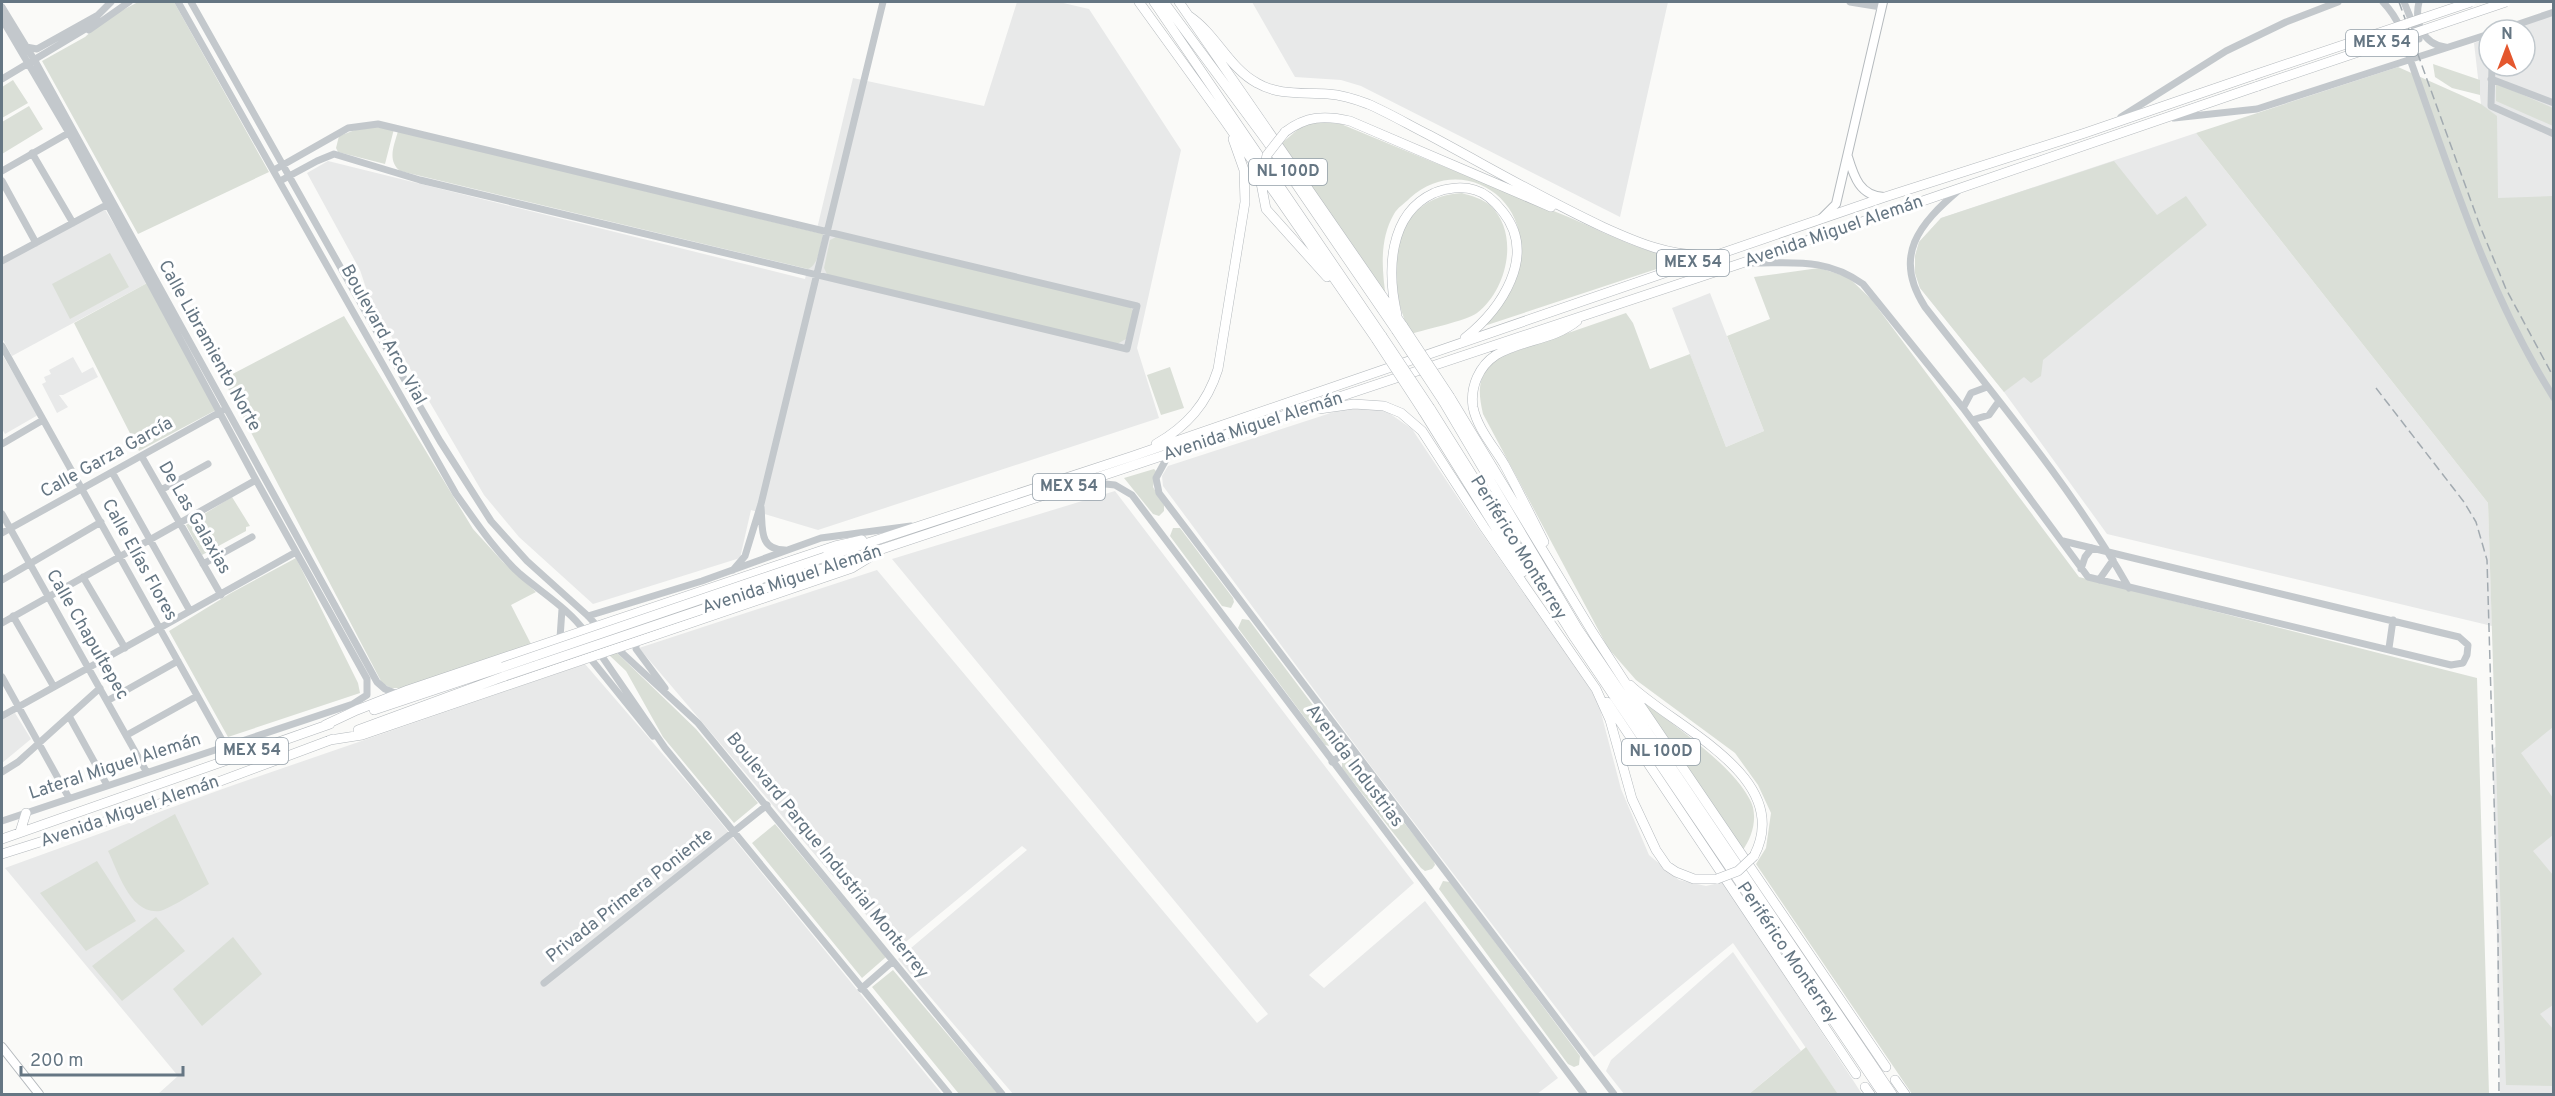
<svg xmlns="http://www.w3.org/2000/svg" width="2555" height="1096" font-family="Overpass,sans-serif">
  <rect width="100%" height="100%" fill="#fafaf8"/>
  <path fill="#e8e9e9" d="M1017,2H1059L1089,9L1181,150L1137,348L1159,418L818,530L751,510L740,558L593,604L519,537L484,495L370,300L360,270L307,173L328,161L805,279L853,78L984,106Z
    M1252,2H1668L1620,217L1361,86L1341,80L1295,77Z
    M2553,13V341L2481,189V104L2474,43L2489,37V66H2525V30H2507Z
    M2196,133L2488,503L2492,626L2107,534L2004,392L1920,288L1915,273V256L1919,242L1941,218Z
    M104,208L149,282L12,356L2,338V264Z
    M1710,293L1764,431L1726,447L1672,308Z
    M3,356L38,415L5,434L2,429Z
    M73,357L82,373L93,367L98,377L63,395H59L68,407L57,413L42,384L46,382L44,377L51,374L49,370Z
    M1373,407L1386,411L1412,429L1478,528L1591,690L1600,709L1621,789L1649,855L1679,880L1706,886L1723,882L1862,1094H1838L1733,943L1594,1057L1373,769L1163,486L1162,476L1168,466L1343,409Z
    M1115,491L1414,883L1309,975L1324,988L1425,901L1558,1078L1537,1094H1013L898,959L1027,850L1022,846L896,950L639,648L877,570L1257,1023L1268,1014L892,559Z
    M585,664L699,796L942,1094H158L178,1076L5,868L228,787Z
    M2553,696V1094H2500L2493,749Z
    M15,713L31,739L2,763V720Z
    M1733,952L1801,1051L1749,1094H1624L1606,1071L1611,1060Z"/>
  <path fill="#dadfd7" d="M138,2H174L269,172L138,234L42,61L85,37L104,20Z
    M2433,64L2480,80V95L2452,88L2435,77Z
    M2398,67L2481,104L2497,116L2498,198L2553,196V727L2521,753L2553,798V835L2533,851L2553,875V1005L2540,1014L2553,1029V1086L2506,1085L2488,503L2196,133Z
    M13,80L28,103L2,118V87Z
    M2496,83L2553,108V126L2496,101Z
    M29,106L43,129L2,154V122Z
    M1321,122L1341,124C1416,155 1491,186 1566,216C1607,233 1645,256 1690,258L1478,328C1491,315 1505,303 1513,287C1517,279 1518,269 1519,260C1531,196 1459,153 1410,198C1405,203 1397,208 1394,214C1379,240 1382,270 1386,298L1282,143L1303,125Z
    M366,126L394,129L385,164L338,152L336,148L339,136Z
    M398,131L823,234C820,245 819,265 808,269L400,171C387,160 394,146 398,131Z
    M2114,161L2157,215L2186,196L2207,225L2043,360L2041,376L2031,383L2024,377L2004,392L1920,288L1915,273V256L1919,242L1941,218Z
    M1462,193C1472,196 1483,199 1491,206C1520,235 1507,290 1477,313C1466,321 1426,329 1411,334C1383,281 1387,197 1462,193Z
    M836,237L1130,307L1134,312L1126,339L1117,344L833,276L827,274L824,268L830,240Z
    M110,253L129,287L70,319L52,284Z
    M1819,268L1848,277L1871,299L2079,577L2477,678L2489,1094H1912L1756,864L1766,848L1771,813L1758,785L1735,753L1636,680L1608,648L1483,414C1477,388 1478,374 1499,357L1626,313L1633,323L1650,369L1690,354L1726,447L1764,431L1727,336L1770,319L1754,277Z
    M149,282L218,409L139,451L74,323Z
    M344,316L473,529L503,562L536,592L511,605L531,644L401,688H391L382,683L223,379Z
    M1170,367L1184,408L1161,415L1147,375Z
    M1154,469L1156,471L1153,487L1164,505V511L1159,516L1153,514L1124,478Z
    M232,497L250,526L246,527V531L202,555L186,525Z
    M1173,528H1180L1233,598L1234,602L1231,608L1222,606L1170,536Z
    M296,558L358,683L360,693L228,737L169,631L231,593Z
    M1242,619L1249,620L1337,737L1338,742L1334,747L1325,745L1238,628Z
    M615,651L696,729L758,803L734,823L663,737L626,671L608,654Z
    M1635,695C1668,722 1729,761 1749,798C1759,814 1753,837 1742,851Z
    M1347,758L1353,759L1433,859L1435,865L1432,869L1425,871L1421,868L1342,768V763Z
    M175,814L209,884C199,890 169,909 160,911C130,915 118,871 108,851Z
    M775,824L886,957L862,978L752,843Z
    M97,861L136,921L86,951L40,893Z
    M1443,881L1450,882L1580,1056L1579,1065L1574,1067L1568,1064L1439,889Z
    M156,917L185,951L122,1001L92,966Z
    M233,937L262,974L202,1026L173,989Z
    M893,970L998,1094H959L872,987Z
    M1806,1047L1838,1094H1749Z"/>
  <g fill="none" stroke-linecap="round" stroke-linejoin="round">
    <g stroke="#b5babe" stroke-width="10">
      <path id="major" d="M1848,157C1854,177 1860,196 1884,197
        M1822,218L1836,204L1883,2
        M2,1047L39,1094"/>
    </g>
    <g stroke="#b4b9bd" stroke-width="10">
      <path id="highway" d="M1139,2L1225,121L1376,339
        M1154,2L1382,336
        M1164,2L1266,140L1396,330
        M1179,2L1403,326
        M1189,16C1216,34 1229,68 1257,83C1279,96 1304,92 1328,94C1342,95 1355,99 1368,104C1389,113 1409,125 1429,135C1487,166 1543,199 1603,227C1636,242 1671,257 1708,255
        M1285,132C1306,116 1325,115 1350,121L1551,207
        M1261,183L1266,209L1327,277
        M1397,315C1387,272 1388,214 1434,193C1446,188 1462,186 1475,190C1486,193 1496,203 1503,212C1538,256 1501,309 1465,338
        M1450,397L1593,633L1632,693L1886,1067
        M1443,401L1578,629L1892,1094
        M1430,408L1574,637L1883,1094
        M1319,409L1354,404L1384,406L1401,413L1422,431L1484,527L1596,689L1610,720L1632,799L1656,850L1667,866L1676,872L1694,879H1717
        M1423,411L1523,572
        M1156,444C1187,426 1207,404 1218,369L1245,202L1244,170L1233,139
        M1544,542C1531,516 1518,490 1504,464C1494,447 1477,428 1473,407C1470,387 1479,366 1496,355C1521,340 1554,340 1577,321
        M825,557L1133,456L1885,197L2085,133L2254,75
        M828,567L1742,263L2258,86
        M1630,685C1675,728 1795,777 1754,856
        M1607,702L1856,1074
        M374,710L503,667
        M325,725L357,710L408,690L835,546L862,540
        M358,730L505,676
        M330,740L362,735L852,568L875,554
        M20,832L26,813
        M2,839L330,724
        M2,854L151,807L333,739
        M1895,1080L1905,1094
        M1865,1087L1870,1094"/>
    </g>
    <path stroke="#c3c8cc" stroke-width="7" d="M178,2L456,494C476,522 495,551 520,574C542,593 569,609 586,633
      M191,2L373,325L440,441L491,521L527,561L588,616L620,651L698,723L1002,1094
      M1850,2L1881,7
      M2383,2C2399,19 2404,35 2410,59C2451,174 2488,294 2554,398
      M2404,2L2419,39
      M2419,2C2414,22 2423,44 2445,47
      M2,7L35,61L377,682L385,689L395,693
      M2,19L69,133L256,480L367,679V695L353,704L2,821
      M89,30L129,2
      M2501,30L2554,12
      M26,47L37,49L98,15L111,2
      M2492,66L2491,106L2554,134
      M2,79L87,28L98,15
      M2491,79L2554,103
      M2121,117L2226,51L2286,22L2338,2
      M2174,118L2257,109L2489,34
      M32,153L73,223
      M274,170L348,128L378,124L1137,306L1127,349L420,180L334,154L317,161L280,181
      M2,171L72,131
      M2,181L36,243
      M1959,190C1919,224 1892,256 1925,307C1996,398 2072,487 2129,588
      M2,261L110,203
      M1745,263C1790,264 1824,256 1863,284L1963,408L2088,577L2451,665L2463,663L2467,655L2468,645L2459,637L2063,541
      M2,346L232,758
      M1963,408L1971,393L1987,387
      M1972,420L1989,415L1999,401
      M2,444L43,420
      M1169,454L1156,478L1159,493L1614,1094
      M142,457L221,595
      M112,472L190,611
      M1086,482L1115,485L1132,495L1584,1094
      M161,490L208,464
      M761,507C763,527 758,550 785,550
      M2,514L146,771
      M2,533L222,411
      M203,564L252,537
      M2081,569L2085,557L2092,548
      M733,570L745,556L761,504L883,2
      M83,577L125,648
      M2,580L101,522
      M2099,580L2113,560
      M13,616L54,687
      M588,616L702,581L821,538L911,526
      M2,623L256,480
      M560,638L562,609
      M636,641V649L665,688
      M592,642L665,748L949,1094
      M2389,648L2393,620
      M590,658L653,736
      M2,677L69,798
      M107,701L178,661
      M2,716L296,552
      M69,716L107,785
      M127,735L197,696
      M1332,762L1351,748
      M2,772L18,762L100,688
      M544,983L767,805
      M861,989L893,961"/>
    <use href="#major" stroke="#fff" stroke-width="8"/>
    <use href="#highway" stroke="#fff" stroke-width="9"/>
    <path stroke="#a2aab0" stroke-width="1.5" stroke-dasharray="9 4.5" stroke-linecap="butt" d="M2399,2L2480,226L2506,289L2554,378
      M2376,388L2464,502L2476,522L2487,560L2498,935L2499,1094"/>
    <g stroke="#b4b9bd" stroke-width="10" stroke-linecap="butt">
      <path id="highway-bridge" d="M2254,75L2471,2
        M2258,86L2506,2
        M1261,183L1267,155L1285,132
        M1403,326L1450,397
        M1396,330L1443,401
        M1382,336L1430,408
        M1376,339L1423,411
        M503,667L825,557
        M505,676L828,567
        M1717,879L1738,871L1754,856"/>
    </g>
    <use href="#highway-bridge" stroke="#fff" stroke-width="9"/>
  </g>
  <g text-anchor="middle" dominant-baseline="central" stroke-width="6" stroke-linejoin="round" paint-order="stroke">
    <g fill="#fff" stroke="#939fa8" stroke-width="1.5">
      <rect x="2346" y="30" width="72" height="26" rx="4.5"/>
      <rect x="1249" y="159" width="78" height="26" rx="4.5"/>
      <rect x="1657" y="250" width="72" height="26" rx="4.5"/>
      <rect x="1033" y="474" width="72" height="26" rx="4.5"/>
      <rect x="216" y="738" width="72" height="26" rx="4.5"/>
      <rect x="1622" y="739" width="78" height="26" rx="4.5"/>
    </g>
    <g font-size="16" font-weight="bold" fill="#657683">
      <text x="2382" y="43">MEX 54</text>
      <text x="1288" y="172">NL 100D</text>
      <text x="1693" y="263">MEX 54</text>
      <text x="1069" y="487">MEX 54</text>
      <text x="252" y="751">MEX 54</text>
      <text x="1661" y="752">NL 100D</text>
    </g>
    <g font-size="18" fill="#657683" stroke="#fff">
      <text transform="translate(1834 232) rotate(-19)">Avenida Miguel Alemán</text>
      <text transform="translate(383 335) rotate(61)">Boulevard Arco Vial</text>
      <text transform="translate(209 346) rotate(61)">Calle Libramiento Norte</text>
      <text transform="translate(1253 427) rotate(-18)">Avenida Miguel Alemán</text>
      <text transform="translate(107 458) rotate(-29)">Calle Garza García</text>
      <text transform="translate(194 518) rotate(60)">De Las Galaxias</text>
      <text transform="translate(1518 548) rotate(58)">Periférico Monterrey</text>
      <text transform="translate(139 560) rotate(61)">Calle Elías Flores</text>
      <text transform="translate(792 580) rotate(-18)">Avenida Miguel Alemán</text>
      <text transform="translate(87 635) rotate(60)">Calle Chapultepec</text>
      <text transform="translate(1354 766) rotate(53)">Avenida Industrias</text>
      <text transform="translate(115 767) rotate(-18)">Lateral Miguel Alemán</text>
      <text transform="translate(130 812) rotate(-19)">Avenida Miguel Alemán</text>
      <text transform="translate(827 856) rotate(51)">Boulevard Parque Industrial Monterrey</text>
      <text transform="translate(630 896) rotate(-38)">Privada Primera Poniente</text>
      <text transform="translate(1787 953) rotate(56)">Periférico Monterrey</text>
    </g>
  </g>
  <rect width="2555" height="1096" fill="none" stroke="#657683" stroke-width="6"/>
  <g transform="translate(2507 48)"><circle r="28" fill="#ffffff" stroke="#c1c8cd" stroke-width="1.5"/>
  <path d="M0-4.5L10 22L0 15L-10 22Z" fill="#e4572e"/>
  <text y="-9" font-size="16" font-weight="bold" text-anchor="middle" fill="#657683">N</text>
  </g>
  <path d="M21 1066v9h162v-9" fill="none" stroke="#657683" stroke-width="3"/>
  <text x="30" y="1066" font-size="18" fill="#657683" stroke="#ffffff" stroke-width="4.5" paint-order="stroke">200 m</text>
</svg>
